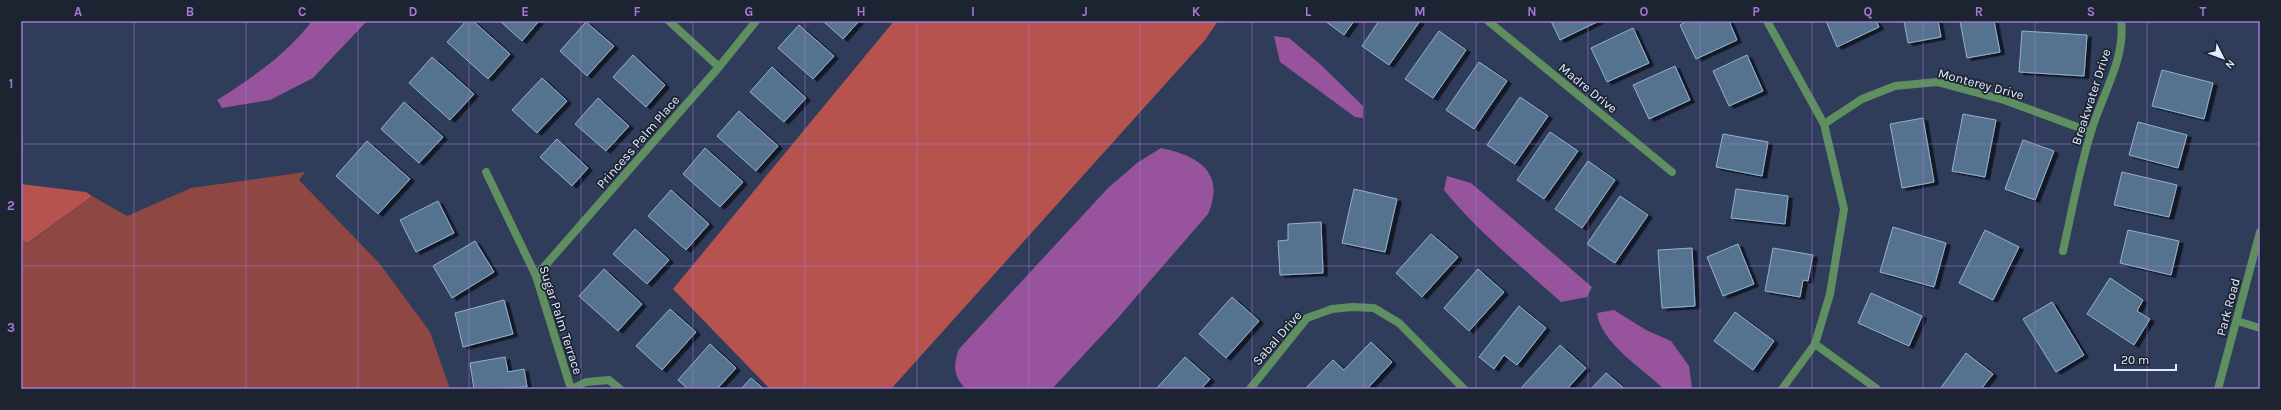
<svg xmlns="http://www.w3.org/2000/svg" width="2281" height="410" font-family="Karla,sans-serif">
  <defs>
    <filter id="shadow"><feDropShadow dx="4.5" dy="2.5" stdDeviation="0" flood-color="#0009"/></filter>
  </defs>
  <rect width="100%" height="100%" fill="#2f3c5a"/>
  <path fill="#8e4743" d="M305,172L299,180L380,264L430,332L450,389H21V240L29,243L92,196L127,216L191,188Z"/>
  <path fill="#b7534e" d="M894,21H1218L1205,40L891,389H770L673,289Z
    M21,184L86,192L92,196L28,243L21,240Z"/>
  <path fill="#97549c" d="M312,21H367L313,78L270,100L222,108L217,100C253,77 286,55 312,21Z
    M1274,36L1289,38L1320,64L1363,106V118L1355,117L1280,62Z
    M1161,148C1198,156 1226,172 1208,214L1117,319L1052,389H966C953,376 953,365 959,349L1108,188L1137,163Z
    M1447,176L1471,183L1592,287L1587,297L1561,302C1521,266 1478,232 1444,190Z
    M1614,310L1646,330L1671,341L1689,366L1692,389H1664C1643,369 1600,342 1597,313Z"/>
  <path fill="#55738e" stroke="#92b2cf" filter="url(#shadow)" d="M466,21H473L510,54L488,79L447,42Z
    M500,21H539L522,41Z
    M823,21H859L843,39Z
    M1325,21H1354L1344,35Z
    M1379,21H1420L1389,65L1362,46Z
    M1551,21H1599L1560,40Z
    M1688,21H1729L1737,40L1696,59L1680,25Z
    M1826,21H1876L1879,27L1837,47Z
    M1904,21H1938L1941,37L1908,43Z
    M1960,21H1994L2000,52L1967,58Z
    M586,22L614,46L587,76L560,51Z
    M799,25L834,56L813,79L778,48Z
    M1633,28L1649,63L1607,82L1591,48Z
    M1439,31L1466,50L1433,98L1405,79Z
    M2022,31L2087,35L2084,76L2019,72Z
    M633,55L665,85L646,107L613,77Z
    M1747,55L1763,91L1729,106L1713,71Z
    M432,57L474,94L450,120L409,83Z
    M1479,62L1507,81L1474,129L1446,110Z
    M1675,66L1690,100L1649,119L1633,85Z
    M772,67L806,98L784,122L750,92Z
    M2162,70L2213,83L2204,119L2152,106Z
    M542,78L567,101L537,133L512,110Z
    M1520,97L1548,116L1515,164L1487,145Z
    M598,98L629,126L606,151L575,124Z
    M404,102L443,137L419,163L381,129Z
    M739,111L778,146L756,171L717,136Z
    M1963,114L1996,120L1985,177L1952,171Z
    M1923,118L1934,182L1902,188L1890,124Z
    M2138,122L2187,135L2178,168L2129,155Z
    M1550,132L1578,151L1544,199L1517,180Z
    M1723,134L1768,142L1762,176L1716,167Z
    M557,139L588,168L572,186L540,157Z
    M2023,140L2054,151L2035,200L2005,189Z
    M367,141L410,179L378,214L336,176Z
    M705,148L743,182L720,207L683,174Z
    M1588,161L1615,180L1582,228L1555,209Z
    M2122,172L2177,185L2169,217L2114,205Z
    M1354,189L1397,199L1385,252L1342,243Z
    M1736,189L1788,196L1785,224L1731,218Z
    M671,190L709,224L686,250L648,216Z
    M1620,196L1648,215L1615,263L1587,244Z
    M438,201L454,233L416,252L400,220Z
    M1321,222L1323,273L1280,275L1278,241L1288,240V224Z
    M1893,227L1946,243L1934,287L1880,272Z
    M635,229L669,260L647,284L613,254Z
    M1985,230L2019,247L1993,300L1959,283Z
    M2128,230L2179,241L2171,275L2120,263Z
    M1431,234L1458,257L1422,297L1396,273Z
    M475,241L494,272L452,298L433,266Z
    M1738,244L1754,284L1723,296L1707,257Z
    M1692,248L1695,306L1662,308L1658,250Z
    M1773,248L1813,255L1808,281L1803,280L1800,297L1765,291Z
    M604,269L642,304L618,331L579,296Z
    M1478,269L1504,292L1469,331L1444,308Z
    M2110,278L2143,300L2137,311L2150,319L2134,345L2087,314Z
    M1871,293L1922,316L1909,346L1858,323Z
    M1232,297L1259,321L1226,358L1199,334Z
    M504,300L513,334L463,347L455,313Z
    M2052,302L2084,355L2056,372L2023,319Z
    M1519,306L1546,328L1517,365L1504,355L1494,369L1479,357Z
    M670,309L696,332L662,370L636,346Z
    M1735,312L1774,341L1753,370L1714,341Z
    M1371,342L1392,362L1367,389H1305L1333,360L1344,370Z
    M710,344L736,368L717,389H688L678,380Z
    M1560,345L1586,368L1567,389H1524L1522,387Z
    M1966,353L1993,374L1981,389H1940Z
    M505,357L508,372L524,369L527,387L474,389L470,363Z
    M1185,357L1210,379L1201,389H1156Z
    M1606,373L1625,389H1591Z
    M751,378L764,389H741Z"/>
  <g fill="none" stroke-linecap="round" stroke-linejoin="round">
    <path stroke="#5f8e60" stroke-width="8" d="M669,21L719,67
      M1488,21L1672,172
      M1767,21L1824,124L1844,209L1830,294L1815,344L1782,389
      M1824,124L1862,99L1895,86L1937,82L2004,100L2091,132
      M486,172L536,276L571,389
      M2063,251C2072,211 2079,170 2091,132C2101,96 2126,59 2121,21
      M536,276L719,67L756,21
      M2237,321L2260,328
      M1815,344L1877,389
      M571,389L586,382L609,380L620,389
      M1250,389L1307,318L1332,309L1352,307L1374,308L1399,323L1464,389
      M2218,389L2260,232"/>
  </g>
  <path fill="none" stroke="#a478d8" stroke-width="1" stroke-opacity="0.55" d="M134,21V389M246,21V389M358,21V389M469,21V389M581,21V389M693,21V389M805,21V389M917,21V389M1029,21V389M1140,21V389M1252,21V389M1364,21V389M1476,21V389M1588,21V389M1700,21V389M1812,21V389M1923,21V389M2035,21V389M2147,21V389M21,144H2260M21,266H2260"/>
  <g text-anchor="middle" dominant-baseline="central" stroke-width="3.5" stroke-linejoin="round" paint-order="stroke">
    <g font-size="13" fill="#e2ebfe" stroke="#1d2431">
      <text transform="translate(1981 84) rotate(15)">Monterey Drive</text>
      <text transform="translate(1588 88) rotate(39)">Madre Drive</text>
      <text transform="translate(2091 97) rotate(-72)">Breakwater Drive</text>
      <text transform="translate(638 142) rotate(-49)">Princess Palm Place</text>
      <text transform="translate(2228 307) rotate(-75)">Park Road</text>
      <text transform="translate(561 320) rotate(72)">Sugar Palm Terrace</text>
      <text transform="translate(1277 338) rotate(-49)">Sabal Drive</text>
    </g>
  </g>
  <rect width="2281" height="410" fill="none" stroke="#1d2431" stroke-width="44"/>
  <g transform="translate(2223 58) rotate(132)" stroke="#1d2431" stroke-width="3" paint-order="stroke">
  <path d="M0-3L7 15L0 10L-7 15Z" fill="#e2ebfe"/>
  <text y="-6" font-size="11" font-weight="bold" text-anchor="middle" fill="#e2ebfe">N</text>
  </g>
  <path d="M2115 364v6h61v-6" fill="none" stroke="#e2ebfe" stroke-width="2"/>
  <text x="2121" y="364" font-size="12" fill="#e2ebfe" stroke="#1d2431" stroke-width="3" paint-order="stroke">20 m</text>
  <rect x="22" y="22" width="2237" height="366" fill="none" stroke="#a478d8" stroke-width="1.5"/>
  <g font-size="13" text-anchor="middle" font-weight="bold" fill="#a478d8">
    <text x="78" y="16">A</text>
    <text x="190" y="16">B</text>
    <text x="302" y="16">C</text>
    <text x="413" y="16">D</text>
    <text x="525" y="16">E</text>
    <text x="637" y="16">F</text>
    <text x="749" y="16">G</text>
    <text x="861" y="16">H</text>
    <text x="973" y="16">I</text>
    <text x="1085" y="16">J</text>
    <text x="1196" y="16">K</text>
    <text x="1308" y="16">L</text>
    <text x="1420" y="16">M</text>
    <text x="1532" y="16">N</text>
    <text x="1644" y="16">O</text>
    <text x="1756" y="16">P</text>
    <text x="1868" y="16">Q</text>
    <text x="1979" y="16">R</text>
    <text x="2091" y="16">S</text>
    <text x="2203" y="16">T</text>
    <text x="11" y="88">1</text>
    <text x="11" y="210">2</text>
    <text x="11" y="332">3</text>
  </g>
</svg>
